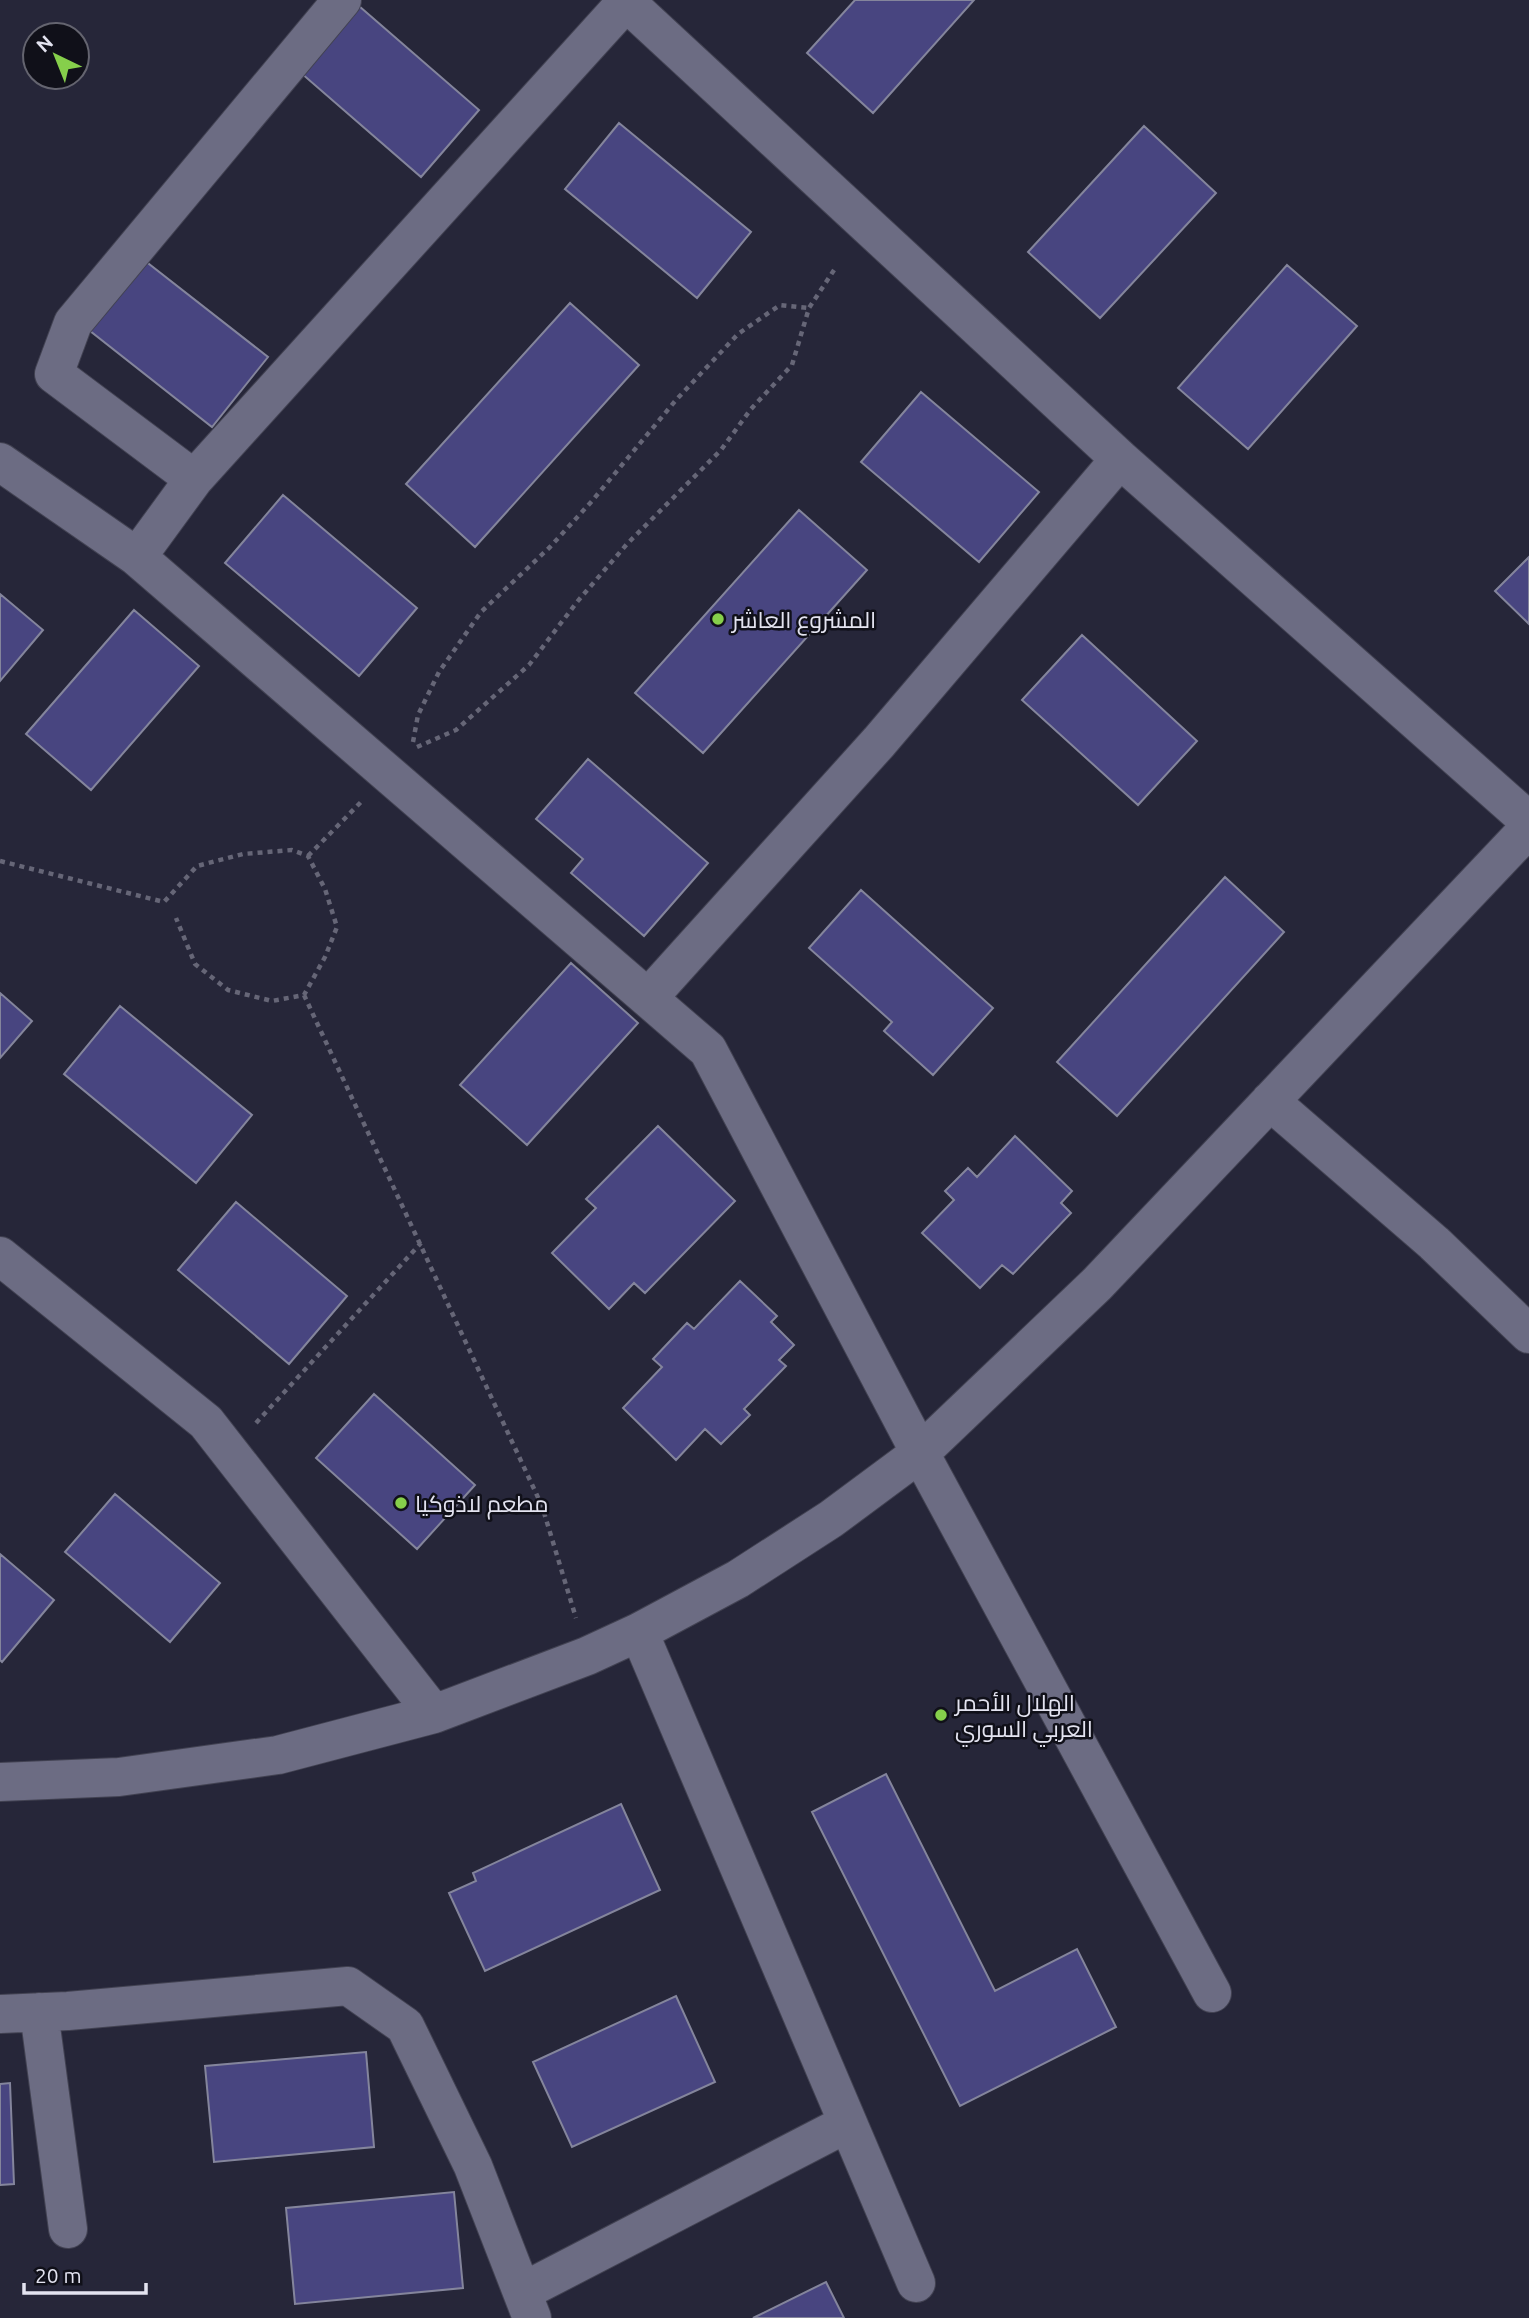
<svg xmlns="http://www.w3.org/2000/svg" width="1529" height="2318" font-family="Ubuntu,Cairo,sans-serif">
  <rect width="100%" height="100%" fill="#262639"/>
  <path fill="#484580" stroke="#84859c" stroke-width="2" d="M855,0H974L873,113L807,53Z
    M359,6L479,110L421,177L301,73Z
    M619,123L751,232L697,298L565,189Z
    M1144,126L1216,193L1100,318L1028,252Z
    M135,253L268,357L212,427L80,323Z
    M1287,265L1357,326L1248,449L1178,388Z
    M570,303L639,365L475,547L406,484Z
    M921,392L1039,492L979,562L861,462Z
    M283,495L417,608L359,676L225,563Z
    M799,510L867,570L703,753L635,693Z
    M1529,557V624L1495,591Z
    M0,594L43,630L0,681Z
    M134,610L199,666L91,790L26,734Z
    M1082,635L1197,741L1138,805L1022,700Z
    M588,759L708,863L644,936L571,873L583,859L536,819Z
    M1225,877L1284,932L1117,1116L1057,1062Z
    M861,890L993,1008L933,1075L884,1031L892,1022L809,948Z
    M571,963L638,1023L527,1145L460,1085Z
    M0,993L32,1021L0,1058Z
    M120,1006L252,1115L196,1183L64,1074Z
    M658,1126L735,1201L645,1293L634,1283L609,1309L552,1253L596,1208L586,1199Z
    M1015,1136L1072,1191L1061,1203L1071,1213L1013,1274L1002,1265L980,1288L922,1233L954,1200L945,1191L968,1168L977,1177Z
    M236,1202L347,1296L289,1364L178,1270Z
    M740,1281L777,1316L771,1322L794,1345L779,1360L786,1366L744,1409L750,1415L721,1444L705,1429L676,1460L623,1408L662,1367L653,1359L687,1323L694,1329Z
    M374,1394L475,1485L417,1549L316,1458Z
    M115,1494L220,1583L170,1642L65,1552Z
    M0,1554L54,1600L2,1662L0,1660Z
    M886,1774L995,1991L1077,1949L1116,2027L960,2106L812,1812Z
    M621,1804L660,1890L485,1971L449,1893L476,1881L473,1873Z
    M676,1996L715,2082L572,2147L533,2062Z
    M366,2052L374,2147L214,2162L205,2066Z
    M10,2083L14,2184L0,2185V2084Z
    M454,2192L463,2288L295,2304L286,2208Z
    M826,2282L844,2318H753Z"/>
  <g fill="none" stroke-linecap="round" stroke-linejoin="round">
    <g stroke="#424252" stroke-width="40">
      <path id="minor" d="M342,0L73,323L54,374L194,479L137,557L708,1050L920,1453L1212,1993
        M624,0L1120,459L1529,821
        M0,462L137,557
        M194,479L626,2
        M648,998L879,742L1120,459
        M1270,1101L1434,1243L1529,1334
        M0,1256L206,1422L434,1714
        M639,1632L916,2283
        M0,1782L119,1777L278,1755L434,1714L587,1656L639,1632L738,1579L831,1519L920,1453L1097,1284L1529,828
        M39,2012L68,2229
        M0,2014L68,2011L348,1986L405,2026L473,2166L532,2318
        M522,2292L848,2123"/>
    </g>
    <path stroke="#667" stroke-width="4.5" stroke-dasharray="5 5" stroke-linecap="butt" d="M413,742L418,715L439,672L481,612L550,547L592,501L676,400L738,334L780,305L809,308
      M417,747L456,730L529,665L577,602L627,544L721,450L751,409L792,365L809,308L836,267
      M308,856L361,802
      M0,861L164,902L197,866L243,854L292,850L308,856L325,889L337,927L325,957L304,995L272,1001L228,990L195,964L176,918
      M304,995L542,1506L576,1618
      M256,1423L421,1243"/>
    <use href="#minor" stroke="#6c6c83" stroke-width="38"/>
  </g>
  <g fill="#86cf4b" stroke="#101019" stroke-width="2.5">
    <circle cx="718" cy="619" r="7"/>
    <circle cx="401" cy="1503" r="7"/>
    <circle cx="941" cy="1715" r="7"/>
  </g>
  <g text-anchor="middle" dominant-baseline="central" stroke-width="5" stroke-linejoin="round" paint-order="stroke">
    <g font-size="23" fill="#e3e3f0" stroke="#101019" text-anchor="start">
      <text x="732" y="619">المشروع العاشر</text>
      <text x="415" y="1503">مطعم لاذوكيا</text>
      <text x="955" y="1702">الهلال الأحمر<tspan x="955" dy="26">العربي السوري</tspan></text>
    </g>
  </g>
  <g transform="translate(56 56) rotate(317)"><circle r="33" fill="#101019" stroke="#64646f" stroke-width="2"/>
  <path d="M0-5L12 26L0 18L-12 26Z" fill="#86cf4b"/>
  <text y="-10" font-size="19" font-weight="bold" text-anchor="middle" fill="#e3e3f0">N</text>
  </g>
  <path d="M24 2283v10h122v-10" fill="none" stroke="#e3e3f0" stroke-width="3.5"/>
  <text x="35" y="2283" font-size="21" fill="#e3e3f0" stroke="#101019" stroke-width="5" paint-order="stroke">20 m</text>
</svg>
